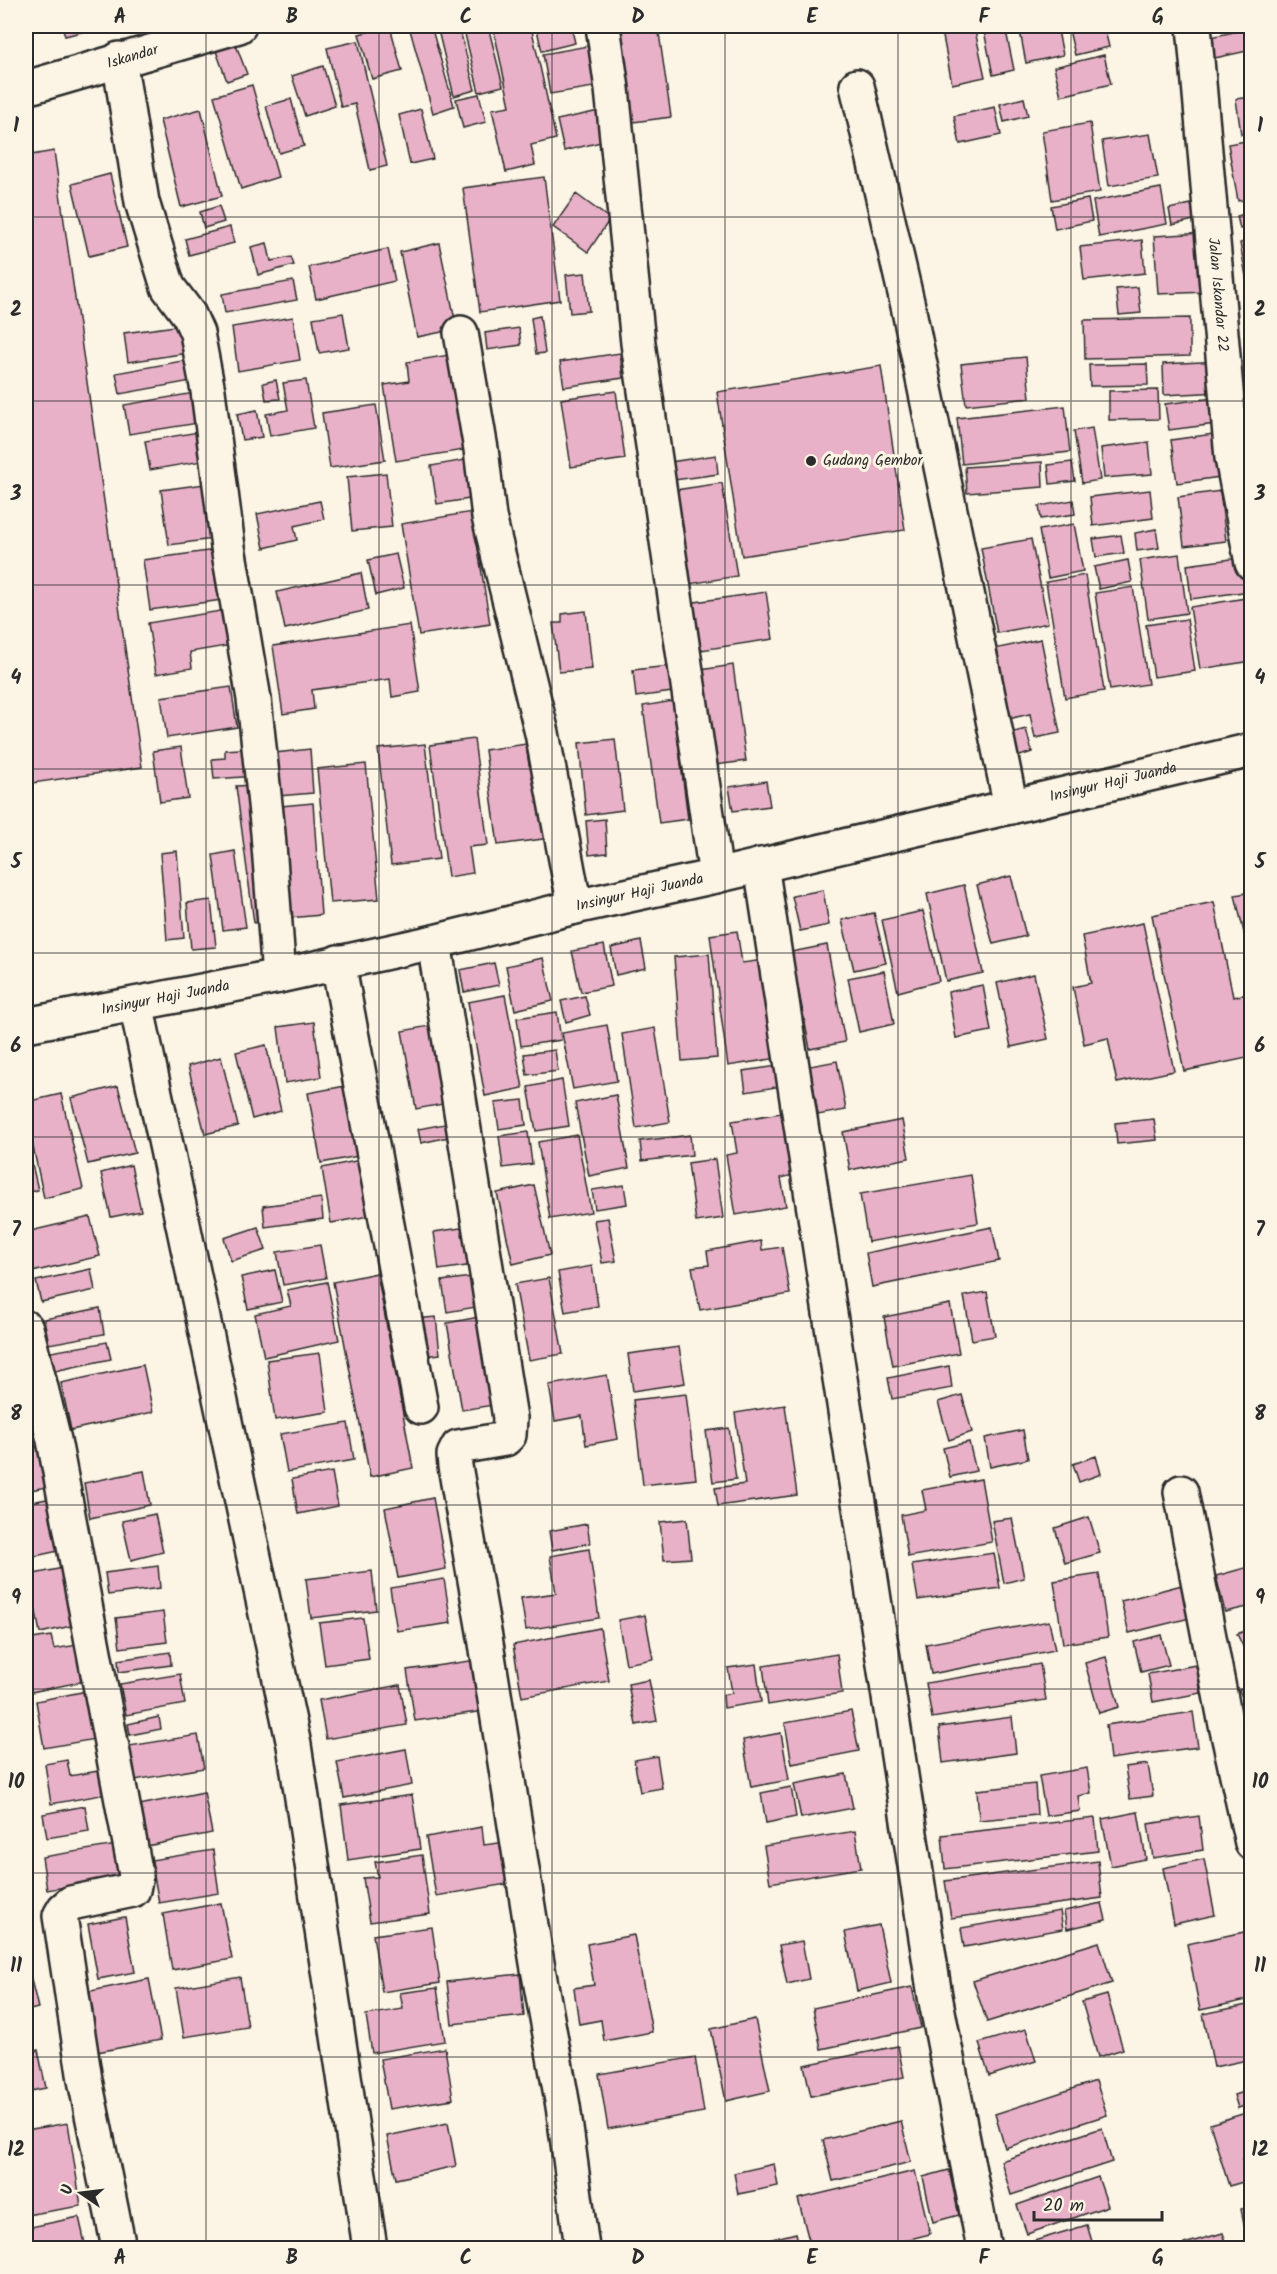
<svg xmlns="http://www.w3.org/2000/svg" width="1277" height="2274" font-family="Kalam,sans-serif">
  <rect width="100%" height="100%" fill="#fcf5e5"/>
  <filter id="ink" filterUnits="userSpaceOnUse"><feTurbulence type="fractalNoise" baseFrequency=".0167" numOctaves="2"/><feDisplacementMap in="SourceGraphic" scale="12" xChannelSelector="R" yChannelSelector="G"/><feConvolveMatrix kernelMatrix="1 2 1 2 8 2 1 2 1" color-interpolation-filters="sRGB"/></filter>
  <g filter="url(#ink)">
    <path fill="#e8b1c7" stroke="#2b2b2b" stroke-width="1.5" d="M62,26H105L65,36Z
      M390,26L402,71L372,79L359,34Z
      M409,26H431L454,106L433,113Z
      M437,26H459L475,90L454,96Z
      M463,26H488L503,86L479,92Z
      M493,26H531L556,139L531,145L535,165L506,172L492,109L510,106Z
      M536,26H571L575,43L542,51Z
      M612,26H658L671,117L626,123Z
      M873,26H905L874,33Z
      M941,26H974L985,77L952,84Z
      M983,26H1005L1014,70L993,75Z
      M1019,26H1057L1063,55L1026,63Z
      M1068,26H1104L1109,47L1075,55Z
      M1252,28V50L1210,59L1206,38Z
      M358,41L387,166L370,170L355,104L341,107L327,48Z
      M236,45L247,74L227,81L216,51Z
      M593,45L600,86L550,94L543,54Z
      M1104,55L1111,84L1061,96L1054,67Z
      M323,66L335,106L305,116L292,76Z
      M252,85L278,177L241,189L214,96Z
      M479,94L486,122L463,128L456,99Z
      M1252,97V132L1241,134L1236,99Z
      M1024,98L1028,116L1004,122L1000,104Z
      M291,99L304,146L279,153L266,106Z
      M995,107L1001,135L960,144L954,116Z
      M201,109L222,196L181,207L160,120Z
      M421,109L433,159L410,164L399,115Z
      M599,111L605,141L564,151L557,120Z
      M1090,123L1100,192L1052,200L1042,131Z
      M1150,134L1158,178L1109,186L1102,141Z
      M1252,140V199L1238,201L1228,144Z
      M54,151L142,767L26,784V156Z
      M110,174L127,247L89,256L72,184Z
      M544,177L560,300L480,312L463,188Z
      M1161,188L1167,224L1099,237L1093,201Z
      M576,194L610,219L588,252L553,227Z
      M1088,199L1092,221L1055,229L1051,206Z
      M1191,204L1194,220L1172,225L1169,209Z
      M219,206L224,222L204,228L200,212Z
      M1252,212V227L1240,229L1237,216Z
      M230,227L234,243L189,255L185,239Z
      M1204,233L1206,292L1158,294L1154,236Z
      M1142,240L1145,273L1084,280L1080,247Z
      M1252,240V281L1247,282L1240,243Z
      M267,243L271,261L291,257L294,265L258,275L251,247Z
      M439,243L457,329L417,337L400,252Z
      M388,249L395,281L316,299L309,267Z
      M585,273L589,311L570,313L566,275Z
      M293,281L297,300L225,313L222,294Z
      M1138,287L1141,313L1119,315L1116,289Z
      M343,313L349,348L319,353L313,318Z
      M540,316L545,353L536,354L531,318Z
      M293,317L300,360L238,371L232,327Z
      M1190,318V356L1085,359L1084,320Z
      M190,324L194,352L128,362L124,333Z
      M519,328L521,345L487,350L485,333Z
      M461,353L476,448L396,461L384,385L409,381L407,362Z
      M620,353L623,378L564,387L560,362Z
      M1026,357L1030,398L966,405L961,364Z
      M193,359L197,380L120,394L116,373Z
      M1220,361L1221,392L1164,395L1163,364Z
      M1147,364L1148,385L1090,386L1089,365Z
      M881,366L905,530L742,556L717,392Z
      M276,380L280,399L266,400L263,383Z
      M306,380L314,428L270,436L266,414L288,410L283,383Z
      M1158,390L1159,419L1109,420V391Z
      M616,391L625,459L571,467L561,399Z
      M200,392L205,422L129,434L124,405Z
      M1213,398L1216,424L1169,430L1165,404Z
      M376,405L385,460L330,468L322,413Z
      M1065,406L1070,452L962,464L957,418Z
      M257,410L262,437L242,440L237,414Z
      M1092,428L1100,480L1082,483L1074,431Z
      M204,431L208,460L150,470L145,441Z
      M1213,434L1220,477L1177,483L1171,440Z
      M1149,442L1152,474L1104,478L1101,448Z
      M716,455L718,474L667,481L664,463Z
      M476,458L482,497L437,504L431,466Z
      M1042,462L1043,487L967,493L965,467Z
      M1072,462L1075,481L1050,484L1048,465Z
      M386,473L392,527L352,531L347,477Z
      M212,483L220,538L169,545L161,490Z
      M722,483L737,576L684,585L669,491Z
      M1150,490L1153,518L1093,526L1090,497Z
      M1220,491L1226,541L1184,546L1178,497Z
      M1073,500L1075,514L1041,519L1039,506Z
      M320,501L324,519L294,526L297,540L264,548L257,514Z
      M472,512L490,624L419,635L401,524Z
      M1074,524L1083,571L1048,578L1039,530Z
      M1156,529L1159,548L1137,551L1135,533Z
      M1121,535L1124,553L1096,557L1093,539Z
      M1031,539L1048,623L997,633L981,548Z
      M222,549L229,599L150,610L143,560Z
      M396,554L404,588L376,595L368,560Z
      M1179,554L1187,613L1148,619L1140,560Z
      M1246,557L1250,591L1191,599L1187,565Z
      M1128,560L1132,582L1099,589L1094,567Z
      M361,573L368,610L285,629L277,592Z
      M1085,575L1104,691L1065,698L1046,582Z
      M1133,587L1148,684L1110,690L1095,593Z
      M766,592L773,639L695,651L688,603Z
      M1252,597V661L1200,669L1190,607Z
      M232,609L238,644L190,652L192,668L156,674L148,623Z
      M586,611L592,669L559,672L553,623H562V614Z
      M1187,619L1195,671L1154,677L1146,625Z
      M410,625L420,692L392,697L390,679L312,690L314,709L283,714L273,646Z
      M1041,639L1060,733L1035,738L1030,714L1008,719L994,649Z
      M733,665L746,761L707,766L694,671Z
      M669,666L672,692L636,697L633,670Z
      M231,687L237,727L167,738L161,697Z
      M673,701L688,819L659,823L643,706Z
      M1026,729L1032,752L1014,758L1007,734Z
      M474,739L488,845L469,847L473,873L448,877L430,745Z
      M615,739L623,810L586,815L579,743Z
      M425,744L439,859L391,865L378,749Z
      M526,744L529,765L548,762L558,837L498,845L485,750Z
      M181,747L188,798L160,802L153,751Z
      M255,748L257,776L214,779L212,759L225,758V750Z
      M310,749L313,793L278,796L275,753Z
      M366,764L379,899L330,903L317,769Z
      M766,781L770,806L733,811L729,787Z
      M255,785L272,921L254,923L236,786Z
      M313,803L321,915L278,919L270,807Z
      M605,819L607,853L589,855L586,821Z
      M177,851L184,938L167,940L160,853Z
      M235,851L246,927L223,930L213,855Z
      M1011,876L1026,936L993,944L977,885Z
      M964,885L983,973L946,981L927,894Z
      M823,890L829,925L800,931L792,896Z
      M1252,892V966L1235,895Z
      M211,900L216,947L191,949L187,903Z
      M1214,902L1233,997L1247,994L1252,1015V1057L1184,1071L1152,915Z
      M923,911L939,981L898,992L882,920Z
      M874,913L886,963L854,970L842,920Z
      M1143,923L1174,1071L1117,1083L1108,1038L1084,1044L1073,987L1091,983L1082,936Z
      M737,931L742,963L764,960L778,1058L728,1066L710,935Z
      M641,941L646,968L616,975L611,948Z
      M604,945L612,986L581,992L572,951Z
      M827,945L845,1042L810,1049L791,952Z
      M709,954L717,1058L682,1061L674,957Z
      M543,958L553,1001L515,1010L506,966Z
      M494,963L499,985L464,992L460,970Z
      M884,971L894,1024L859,1032L848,978Z
      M1034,974L1048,1039L1011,1047L997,983Z
      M983,985L991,1031L956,1038L948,992Z
      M505,995L523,1088L485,1096L468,1002Z
      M585,996L590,1015L566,1022L561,1001Z
      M557,1012L561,1040L521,1046L517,1018Z
      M314,1022L321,1077L285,1083L278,1027Z
      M440,1024L454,1102L416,1109L402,1031Z
      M607,1025L617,1081L573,1089L562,1033Z
      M655,1028L670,1122L636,1128L622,1034Z
      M266,1045L281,1111L252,1119L236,1052Z
      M555,1050L558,1071L527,1075L524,1054Z
      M221,1057L238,1126L205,1134L188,1066Z
      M837,1061L846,1110L818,1115L810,1066Z
      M778,1066L782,1086L746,1092L743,1071Z
      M562,1080L569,1126L536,1131L528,1087Z
      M356,1084L369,1154L321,1163L308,1093Z
      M118,1086L135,1153L88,1164L71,1098Z
      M61,1094L83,1189L44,1198L26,1114V1102Z
      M616,1095L629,1168L589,1176L575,1103Z
      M523,1100L526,1125L499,1129L495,1103Z
      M787,1112L797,1174L781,1178L786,1206L736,1215L726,1155L737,1153L732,1121Z
      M1154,1119L1157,1140L1117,1144L1115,1123Z
      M902,1120L909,1158L850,1170L843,1132Z
      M455,1122L458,1135L421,1143L418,1129Z
      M528,1132L532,1164L503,1168L499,1136Z
      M577,1135L591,1212L550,1219L538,1142Z
      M690,1135L692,1155L642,1161L640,1141Z
      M26,1138L38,1190L26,1193Z
      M370,1158L380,1214L331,1223L322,1168Z
      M715,1159L723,1218L696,1222L688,1163Z
      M131,1165L141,1211L111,1217L101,1173Z
      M971,1175L978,1223L868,1242L860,1194Z
      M534,1185L550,1255L513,1264L497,1193Z
      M624,1185L627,1204L595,1209L592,1190Z
      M321,1198L323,1219L265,1227L263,1206Z
      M90,1217L100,1256L32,1272L26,1243V1232Z
      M608,1218L616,1261L602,1263L594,1220Z
      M258,1227L266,1250L231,1261L224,1238Z
      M467,1227L473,1265L439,1270L434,1232Z
      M992,1227L999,1261L872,1287L866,1253Z
      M761,1241L762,1250L782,1247L790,1294L700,1310L692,1267L709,1265L707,1251Z
      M320,1245L326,1278L283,1285L277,1252Z
      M592,1266L598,1306L565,1312L558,1272Z
      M91,1269L95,1290L41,1302L36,1281Z
      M275,1270L282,1302L248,1309L241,1277Z
      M377,1273L413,1468L370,1477L333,1282Z
      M478,1276L482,1306L447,1312L442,1281Z
      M549,1278L563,1354L529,1360L515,1284Z
      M327,1282L339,1340L264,1357L255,1314L291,1306L287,1290Z
      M987,1292L995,1336L972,1340L964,1296Z
      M950,1304L959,1353L893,1366L884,1317Z
      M100,1308L104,1334L49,1344L44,1319Z
      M485,1316L500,1404L462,1410L447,1323Z
      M436,1317L440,1354L418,1357L415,1319Z
      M107,1342L111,1359L54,1371L51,1352Z
      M679,1347L685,1383L633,1391L628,1354Z
      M320,1353L328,1412L275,1420L267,1360Z
      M143,1365L153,1412L71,1430L61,1383Z
      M949,1366L952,1388L892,1399L888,1378Z
      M607,1375L618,1439L586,1445L582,1416L555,1421L549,1385Z
      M686,1394L696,1479L643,1485L633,1400Z
      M962,1395L972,1432L949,1440L938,1402Z
      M785,1405L797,1495L718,1506L715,1488L745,1484L735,1413Z
      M348,1423L354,1460L287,1472L280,1434Z
      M729,1428L736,1479L713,1482L706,1431Z
      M1023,1430L1028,1459L990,1467L985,1438Z
      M969,1442L976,1471L950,1477L943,1448Z
      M47,1444L56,1485L26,1491V1449Z
      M1096,1456L1101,1474L1079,1482L1073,1464Z
      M144,1471L150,1505L90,1518L84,1483Z
      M332,1472L338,1506L298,1514L292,1479Z
      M981,1479L992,1542L908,1557L901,1515L926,1510L922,1490Z
      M52,1498L63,1550L26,1558V1503Z
      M433,1498L446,1569L398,1578L385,1508Z
      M155,1514L163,1552L131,1560L122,1521Z
      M1089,1517L1100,1553L1065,1563L1055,1528Z
      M1012,1518L1024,1578L1004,1583L992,1521Z
      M687,1519L691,1558L664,1560L660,1522Z
      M587,1524L590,1543L552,1550L549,1531Z
      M589,1549L599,1618L526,1630L521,1598L556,1593L550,1556Z
      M994,1553L1000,1588L918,1600L912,1565Z
      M158,1566L160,1588L108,1595L105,1573Z
      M1252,1566V1606L1225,1612L1216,1576Z
      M68,1567L80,1624L40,1633L29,1575Z
      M372,1571L376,1610L311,1618L306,1579Z
      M1099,1574L1108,1637L1063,1644L1054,1581Z
      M444,1579L451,1623L397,1631L390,1588Z
      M1182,1585L1190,1618L1129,1633L1121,1601Z
      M163,1612L167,1642L120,1648L116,1618Z
      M645,1615L653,1659L626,1664L618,1620Z
      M363,1618L369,1659L325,1665L319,1623Z
      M1049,1621L1055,1650L931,1674L926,1644Z
      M600,1628L609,1681L522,1697L513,1645Z
      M1252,1628V1665L1237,1634Z
      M1161,1635L1169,1665L1141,1672L1134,1642Z
      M51,1636L54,1649L83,1644L90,1680L31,1692L26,1664V1640Z
      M170,1652L171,1665L119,1672L118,1660Z
      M837,1654L842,1693L768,1705L763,1666Z
      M1106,1657L1119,1707L1099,1713L1085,1663Z
      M477,1660L484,1711L415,1721L407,1670Z
      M756,1664L761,1702L724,1708L723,1695L732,1693L728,1668Z
      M1040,1664L1046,1700L932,1718L926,1683Z
      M1196,1665L1201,1693L1153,1702L1148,1674Z
      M180,1674L185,1704L126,1715L120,1684Z
      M649,1680L657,1721L636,1725L628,1684Z
      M1252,1684V1719L1239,1690Z
      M400,1685L407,1725L326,1739L319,1700Z
      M87,1691L95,1739L44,1748L36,1701Z
      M851,1711L859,1751L792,1764L785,1723Z
      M1193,1712L1198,1747L1110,1759L1106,1725Z
      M159,1717L161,1729L130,1735L128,1724Z
      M1012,1717L1016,1753L943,1763L939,1727Z
      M781,1733L789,1780L751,1787L743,1740Z
      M198,1735L204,1768L135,1780L129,1746Z
      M406,1749L412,1785L344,1798L337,1762Z
      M657,1756L662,1788L640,1792L634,1760Z
      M67,1760L70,1776L104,1770L107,1794L51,1804L45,1764Z
      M1148,1764L1153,1796L1130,1799L1125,1767Z
      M1087,1768L1091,1793L1078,1796L1080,1811L1046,1816L1039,1776Z
      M846,1774L853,1808L801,1818L794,1784Z
      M1035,1784L1037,1815L979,1820L977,1790Z
      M791,1787L796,1817L766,1823L761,1793Z
      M204,1792L212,1833L147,1846L139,1805Z
      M412,1795L420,1849L348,1860L341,1805Z
      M85,1806L89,1831L47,1838L43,1814Z
      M1138,1812L1146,1859L1111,1866L1102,1819Z
      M1199,1816L1203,1850L1153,1858L1148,1824Z
      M1095,1818L1098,1851L945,1869L942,1835Z
      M482,1827L484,1845L506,1842L513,1883L436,1896L426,1837Z
      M855,1831L861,1868L770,1883L764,1846Z
      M116,1845L121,1878L47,1890L42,1857Z
      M213,1850L219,1893L159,1903L151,1860Z
      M422,1855L430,1914L370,1922L363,1878L378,1877L375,1862Z
      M1204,1859L1215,1915L1174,1924L1163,1868Z
      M1098,1861L1102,1898L951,1918L945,1881Z
      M221,1903L232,1959L172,1970L163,1914Z
      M1102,1903L1106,1920L1067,1929L1064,1911Z
      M1060,1911L1063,1929L964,1947L961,1928Z
      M125,1917L135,1972L98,1979L88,1924Z
      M879,1925L891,1983L857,1991L845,1932Z
      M432,1927L440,1983L382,1992L373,1935Z
      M1249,1931L1252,1942V1999L1200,2010L1187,1944Z
      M634,1935L652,2032L604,2041L601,2020L579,2024L574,1988L594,1985L587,1944Z
      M802,1941L809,1979L787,1984L779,1945Z
      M1099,1942L1112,1983L987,2022L973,1981Z
      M27,1963L38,2008L26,2011V1963Z
      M520,1974L524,2016L452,2024L447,1982Z
      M240,1977L248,2027L184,2037L176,1988Z
      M149,1979L161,2040L97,2052L86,1992Z
      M912,1987L921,2028L821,2049L813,2008Z
      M437,1988L445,2041L372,2053L366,2015L403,2009L400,1993Z
      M1107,1995L1123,2049L1098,2057L1082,2002Z
      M1252,2004V2059L1214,2067L1203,2014Z
      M755,2019L770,2091L726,2101L711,2029Z
      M1026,2029L1036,2061L989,2076L979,2043Z
      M898,2046L904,2077L811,2096L804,2065Z
      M445,2048L453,2099L389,2109L380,2059Z
      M38,2050L46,2088L26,2092V2053Z
      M695,2057L704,2112L608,2129L599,2074Z
      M1096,2081L1107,2115L1005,2148L995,2114Z
      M1252,2089V2104L1238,2108L1234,2095Z
      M1252,2111V2156L1243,2159L1250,2180L1229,2186L1210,2124Z
      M901,2121L911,2162L833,2181L823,2140Z
      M68,2123L81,2206L26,2215V2130Z
      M448,2123L456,2166L396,2179L387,2136Z
      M1102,2128L1112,2162L1011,2195L1001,2161Z
      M774,2164L778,2186L738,2194L734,2173Z
      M949,2170L959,2215L933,2222L923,2177Z
      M915,2171L930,2234L874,2248H811L798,2199Z
      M1098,2177L1108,2206L1027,2234L1017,2205Z
      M1252,2207V2248H1249L1241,2209Z
      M79,2217L86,2248H26V2228Z
      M1087,2225L1094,2248H1011Z
      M796,2233L800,2248H736Z
      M1223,2233L1228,2248H1186L1184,2244Z"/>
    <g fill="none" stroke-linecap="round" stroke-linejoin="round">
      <g stroke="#2b2b2b" stroke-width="38">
        <g id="minor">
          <path d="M603,26L612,89L638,343L716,876"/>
          <path id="s1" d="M1194,26L1232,458L1252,563"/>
          <path d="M119,59L142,202L168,287L189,315L197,333L208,391L228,547L254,699L268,833L279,976"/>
          <path d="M857,86L908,306L1011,807"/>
          <path id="s2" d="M26,88L239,26"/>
          <path d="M461,333L481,449L489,517L542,733L575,907"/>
          <path d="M761,865L935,1996L984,2248"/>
          <path d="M434,942L510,1418L509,1435L505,1439L458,1447L454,1455L455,1466L485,1637L537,1963L563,2106L582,2248"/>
          <path d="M338,962L421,1407"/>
          <path d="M136,1004L294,1745L370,2248"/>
          <path d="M26,1328L54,1440L136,1875L133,1890L71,1903L64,1909L60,1916L85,2080L119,2248"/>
          <path d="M1181,1492L1226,1725L1252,1843"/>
        </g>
      </g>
      <g stroke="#2b2b2b" stroke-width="38">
        <g id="tertiary">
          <path id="s3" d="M26,1025L279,976L434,942L575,907L716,876L1252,750"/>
        </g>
      </g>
      <use href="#minor" stroke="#fcf5e5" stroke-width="33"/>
      <use href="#tertiary" stroke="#fcf5e5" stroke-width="33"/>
    </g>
  </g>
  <path fill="none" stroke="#2b2b2b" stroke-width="1.5" stroke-opacity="0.55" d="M206,26V2248M379,26V2248M552,26V2248M725,26V2248M898,26V2248M1071,26V2248M26,217H1252M26,401H1252M26,585H1252M26,769H1252M26,953H1252M26,1137H1252M26,1321H1252M26,1505H1252M26,1689H1252M26,1873H1252M26,2057H1252"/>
  <circle fill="#2b2b2b" stroke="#fcf5e5" stroke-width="2" cx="811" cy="461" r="6"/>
  <g text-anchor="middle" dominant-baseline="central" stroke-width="6" stroke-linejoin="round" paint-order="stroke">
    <g font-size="15" fill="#2b2b2b" stroke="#fcf5e5">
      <text stroke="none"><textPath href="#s2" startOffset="111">Iskandar</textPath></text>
      <text stroke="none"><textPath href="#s1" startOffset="270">Jalan Iskandar 22</textPath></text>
      <text stroke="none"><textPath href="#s3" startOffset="1114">Insinyur Haji Juanda</textPath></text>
      <text stroke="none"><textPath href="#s3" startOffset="628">Insinyur Haji Juanda</textPath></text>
      <text stroke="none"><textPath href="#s3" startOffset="142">Insinyur Haji Juanda</textPath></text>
    </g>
    <g font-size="15" fill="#2b2b2b" stroke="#fcf5e5" text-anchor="start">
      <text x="823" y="461">Gudang Gembor</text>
    </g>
  </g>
  <rect width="1277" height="2274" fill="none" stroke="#fcf5e5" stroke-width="66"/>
  <g transform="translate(81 2193) rotate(284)" stroke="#fcf5e5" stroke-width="4.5" paint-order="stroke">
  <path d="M0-4.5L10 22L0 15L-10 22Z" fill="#2b2b2b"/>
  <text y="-9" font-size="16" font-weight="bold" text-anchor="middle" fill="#2b2b2b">U</text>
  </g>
  <path d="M1034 2211v9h128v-9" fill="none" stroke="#2b2b2b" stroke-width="3"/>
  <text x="1043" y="2211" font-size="18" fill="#2b2b2b" stroke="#fcf5e5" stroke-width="4.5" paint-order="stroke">20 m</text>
  <rect x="33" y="33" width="1211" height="2208" fill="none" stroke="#2b2b2b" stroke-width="2"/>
  <g font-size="20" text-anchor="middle" font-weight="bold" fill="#2b2b2b">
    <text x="120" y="23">A</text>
    <text x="292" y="23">B</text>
    <text x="466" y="23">C</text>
    <text x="638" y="23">D</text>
    <text x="812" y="23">E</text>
    <text x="984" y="23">F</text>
    <text x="1158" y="23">G</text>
    <text x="16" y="132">1</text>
    <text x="1260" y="132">1</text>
    <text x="16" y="316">2</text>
    <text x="1260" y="316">2</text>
    <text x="16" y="500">3</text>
    <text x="1260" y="500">3</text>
    <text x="16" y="684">4</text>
    <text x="1260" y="684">4</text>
    <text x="16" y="868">5</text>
    <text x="1260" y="868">5</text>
    <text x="16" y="1052">6</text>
    <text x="1260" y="1052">6</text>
    <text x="16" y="1236">7</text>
    <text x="1260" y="1236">7</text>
    <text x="16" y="1420">8</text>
    <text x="1260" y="1420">8</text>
    <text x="16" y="1604">9</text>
    <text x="1260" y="1604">9</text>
    <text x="16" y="1788">10</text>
    <text x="1260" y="1788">10</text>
    <text x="16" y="1972">11</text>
    <text x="1260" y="1972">11</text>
    <text x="16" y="2156">12</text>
    <text x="1260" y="2156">12</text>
    <text x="120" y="2264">A</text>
    <text x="292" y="2264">B</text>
    <text x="466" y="2264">C</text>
    <text x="638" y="2264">D</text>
    <text x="812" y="2264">E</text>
    <text x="984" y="2264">F</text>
    <text x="1158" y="2264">G</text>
  </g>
</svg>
